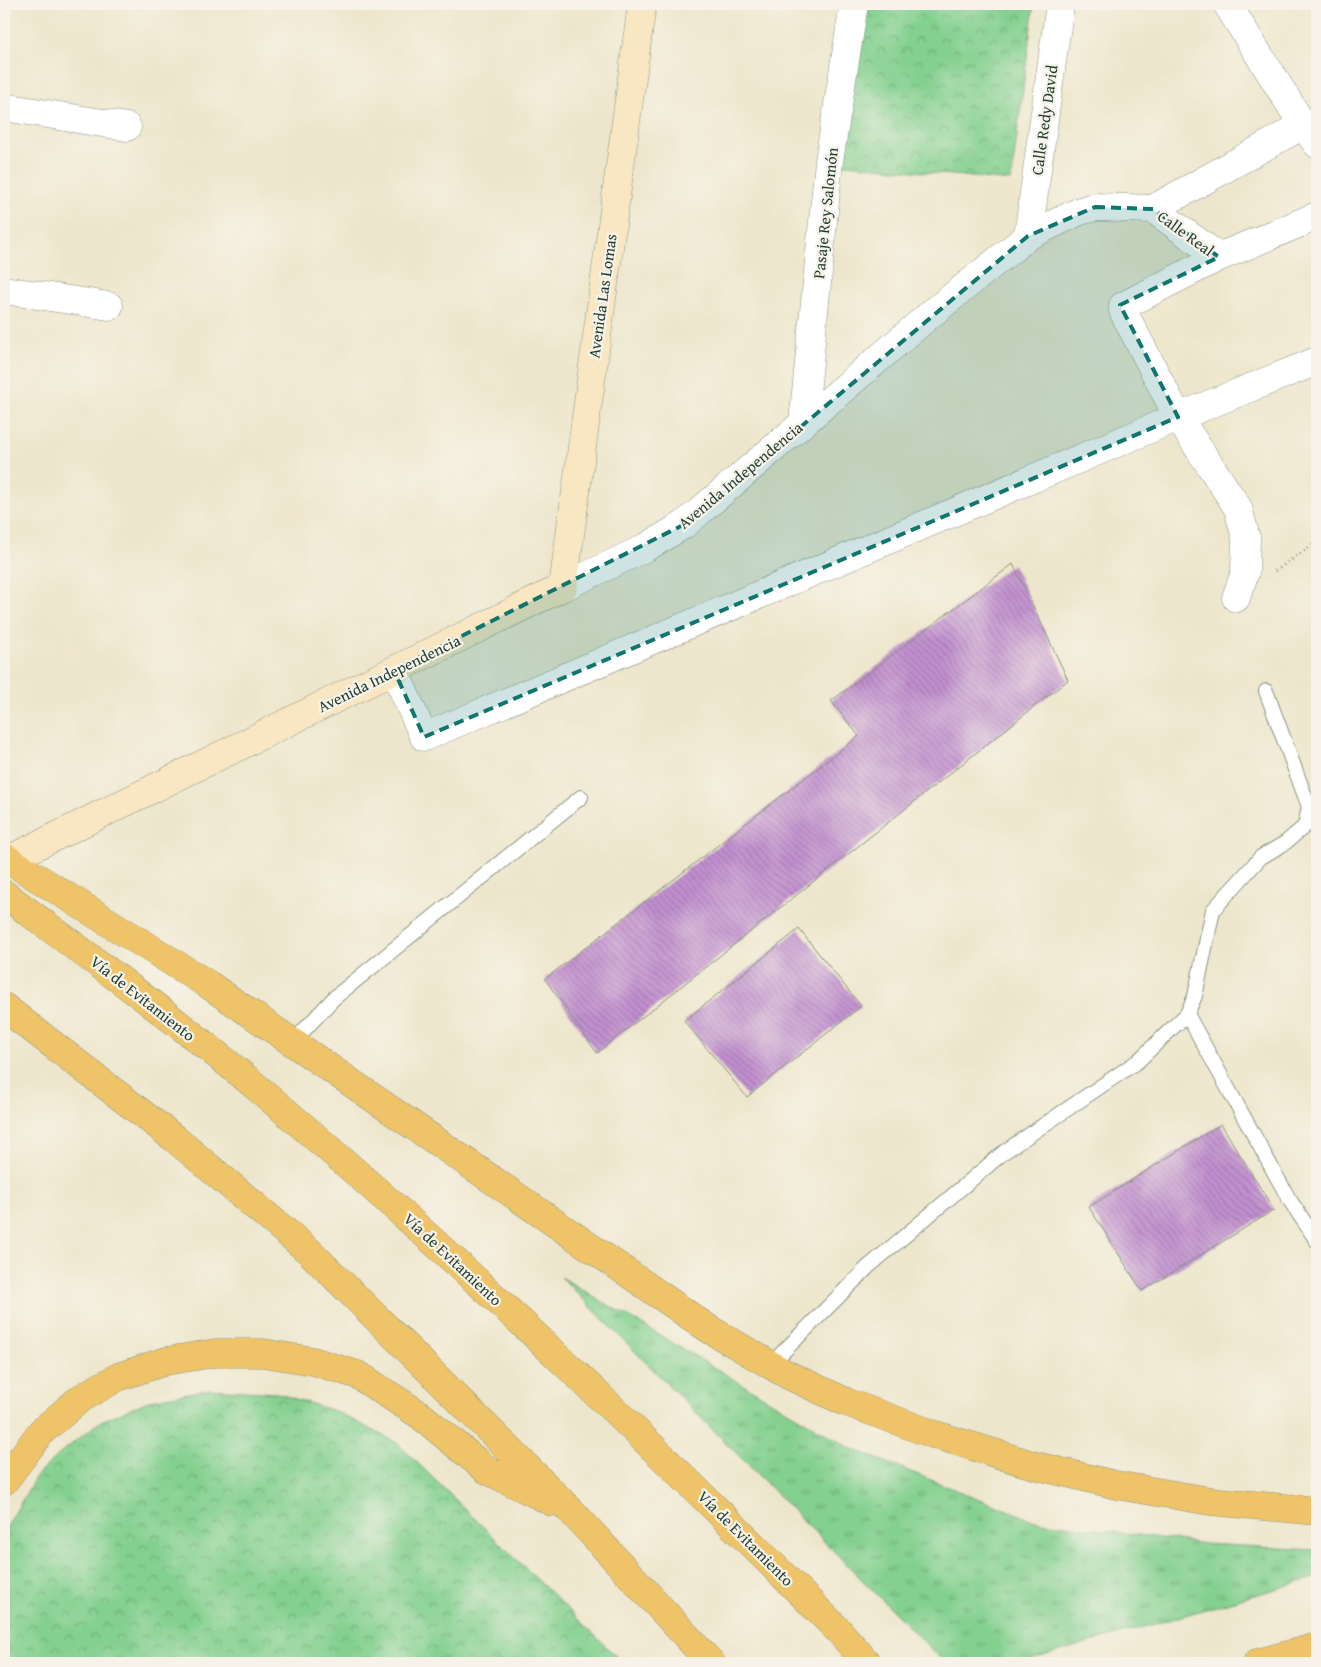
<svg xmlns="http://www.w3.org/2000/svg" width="1321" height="1667" font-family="'Gentium Book Plus',serif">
  <defs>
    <pattern id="grass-tufts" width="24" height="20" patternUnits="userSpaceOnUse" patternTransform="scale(1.25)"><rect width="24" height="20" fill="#83d08f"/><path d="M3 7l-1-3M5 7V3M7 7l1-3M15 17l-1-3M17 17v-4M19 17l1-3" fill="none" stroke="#6baa76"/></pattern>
    <pattern id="park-crowns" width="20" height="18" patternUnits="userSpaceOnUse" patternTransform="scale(1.25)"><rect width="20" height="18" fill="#83d08f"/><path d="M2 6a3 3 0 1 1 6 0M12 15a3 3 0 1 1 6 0" fill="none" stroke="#6baa76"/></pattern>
    <pattern id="building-back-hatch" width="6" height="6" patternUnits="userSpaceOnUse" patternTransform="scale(1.25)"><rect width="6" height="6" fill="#c290d0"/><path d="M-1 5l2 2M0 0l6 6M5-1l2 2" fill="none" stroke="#9d77aa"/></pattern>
  </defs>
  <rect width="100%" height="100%" fill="#f7f3e8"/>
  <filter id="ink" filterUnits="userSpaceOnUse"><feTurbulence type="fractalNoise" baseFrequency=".02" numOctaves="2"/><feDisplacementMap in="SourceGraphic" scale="10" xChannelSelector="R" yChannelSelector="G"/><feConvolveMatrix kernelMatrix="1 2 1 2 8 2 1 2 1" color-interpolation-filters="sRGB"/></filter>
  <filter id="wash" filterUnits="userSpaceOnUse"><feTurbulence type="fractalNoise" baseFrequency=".0096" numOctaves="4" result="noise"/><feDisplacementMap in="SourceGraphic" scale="20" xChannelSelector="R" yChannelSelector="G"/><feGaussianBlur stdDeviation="1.12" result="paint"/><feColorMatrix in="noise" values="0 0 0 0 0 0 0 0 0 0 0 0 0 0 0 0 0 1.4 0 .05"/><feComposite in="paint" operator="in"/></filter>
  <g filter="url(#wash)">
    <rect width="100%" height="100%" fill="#eee6cc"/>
    <path fill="url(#grass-tufts)" stroke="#518662" d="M561,1277L850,1448L1035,1521L1205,1544L1317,1550V1577L1019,1663H945Z"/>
    <path fill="url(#park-crowns)" stroke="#518662" d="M861,4H1034L1011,181L836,163Z
      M210,1389L277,1393L337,1412L397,1443L623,1663H4V1532L36,1476L63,1451L101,1421L151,1400Z"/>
    <g id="blocks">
      <path fill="url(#building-back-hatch)" d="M1013,564L1068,680L597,1053L545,979L859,736L831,701Z
        M799,929L861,1006L747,1097L684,1021Z
        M1221,1124L1274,1210L1142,1291L1089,1207Z"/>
    </g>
  </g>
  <g filter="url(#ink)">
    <use href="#blocks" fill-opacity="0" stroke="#869280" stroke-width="1"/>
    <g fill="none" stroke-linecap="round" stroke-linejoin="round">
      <g stroke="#869280" stroke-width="16">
        <path id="service" d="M1187,1014L1289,1199L1317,1241
          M293,1042L334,998L581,797
          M770,1365L868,1267L1004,1152L1138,1061L1187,1014L1195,996L1213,910L1261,857L1285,843L1305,826L1309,807L1266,691"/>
      </g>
      <g stroke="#869280" stroke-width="29">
        <path id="minor" d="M1227,4L1303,125L1317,144
          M4,107L127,127
          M1153,209L1219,257
          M1028,236L1060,4
          M4,290L109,306
          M803,423L829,161L854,4
          M563,587L645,548L685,524L926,318L1028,236L1080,211L1095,207L1153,209L1303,125
          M1236,598L1245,572L1246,538L1238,508L1178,417L1123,311V306L1219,257L1317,216
          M394,670L424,737L1178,417L1317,361"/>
      </g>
      <g stroke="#869280" stroke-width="29">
        <path id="secondary" d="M10,859L563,587L642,4"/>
      </g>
      <g stroke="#869280" stroke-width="29">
        <path id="motorway" d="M4,857L209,985L709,1329L788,1375L846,1402L933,1434L1033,1465L1116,1485L1210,1501L1317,1511
          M4,894C92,959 182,1024 266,1095C466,1264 654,1446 839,1631L867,1663
          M4,1007L174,1138L310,1252L573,1513L711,1663
          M4,1481L42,1431L81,1398L118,1377L166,1361L215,1353H263L313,1361L358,1375L420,1415L487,1470L552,1502
          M1257,1663L1317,1647"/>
      </g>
      <path stroke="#869280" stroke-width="3" stroke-dasharray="1 4" stroke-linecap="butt" d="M1275,571L1317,542"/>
      <use href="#service" stroke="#fff" stroke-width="14"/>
      <use href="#minor" stroke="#fff" stroke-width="28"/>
      <use href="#secondary" stroke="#f9e7c3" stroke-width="28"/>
      <use href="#motorway" stroke="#efc469" stroke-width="28"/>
    </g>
  </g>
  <path fill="#0f766e" fill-opacity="0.2" stroke="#0f766e" stroke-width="4" stroke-dasharray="10 6" stroke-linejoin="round" d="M1095,207L1153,209L1219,257L1120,305L1178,417L424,737L394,670L685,524L1028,236Z"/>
  <g text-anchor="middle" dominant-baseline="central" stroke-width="4.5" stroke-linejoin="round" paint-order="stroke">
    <g font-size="16" fill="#1f3d34" stroke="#f7f3e8">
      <text transform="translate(1044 120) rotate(-82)">Calle Redy David</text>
      <text transform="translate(825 213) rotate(-84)">Pasaje Rey Salomón</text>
      <text transform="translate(1186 233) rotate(36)">Calle Real</text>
      <text transform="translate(602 296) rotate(-82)">Avenida Las Lomas</text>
      <text transform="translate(740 475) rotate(-40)">Avenida Independencia</text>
      <text transform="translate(389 673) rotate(-26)">Avenida Independencia</text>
      <text transform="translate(143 998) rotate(38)">Vía de Evitamiento</text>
      <text transform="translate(453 1259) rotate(43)">Vía de Evitamiento</text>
      <text transform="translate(746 1538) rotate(45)">Vía de Evitamiento</text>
    </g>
  </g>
  <rect width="1321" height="1667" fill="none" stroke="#f7f3e8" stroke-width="20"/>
</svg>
